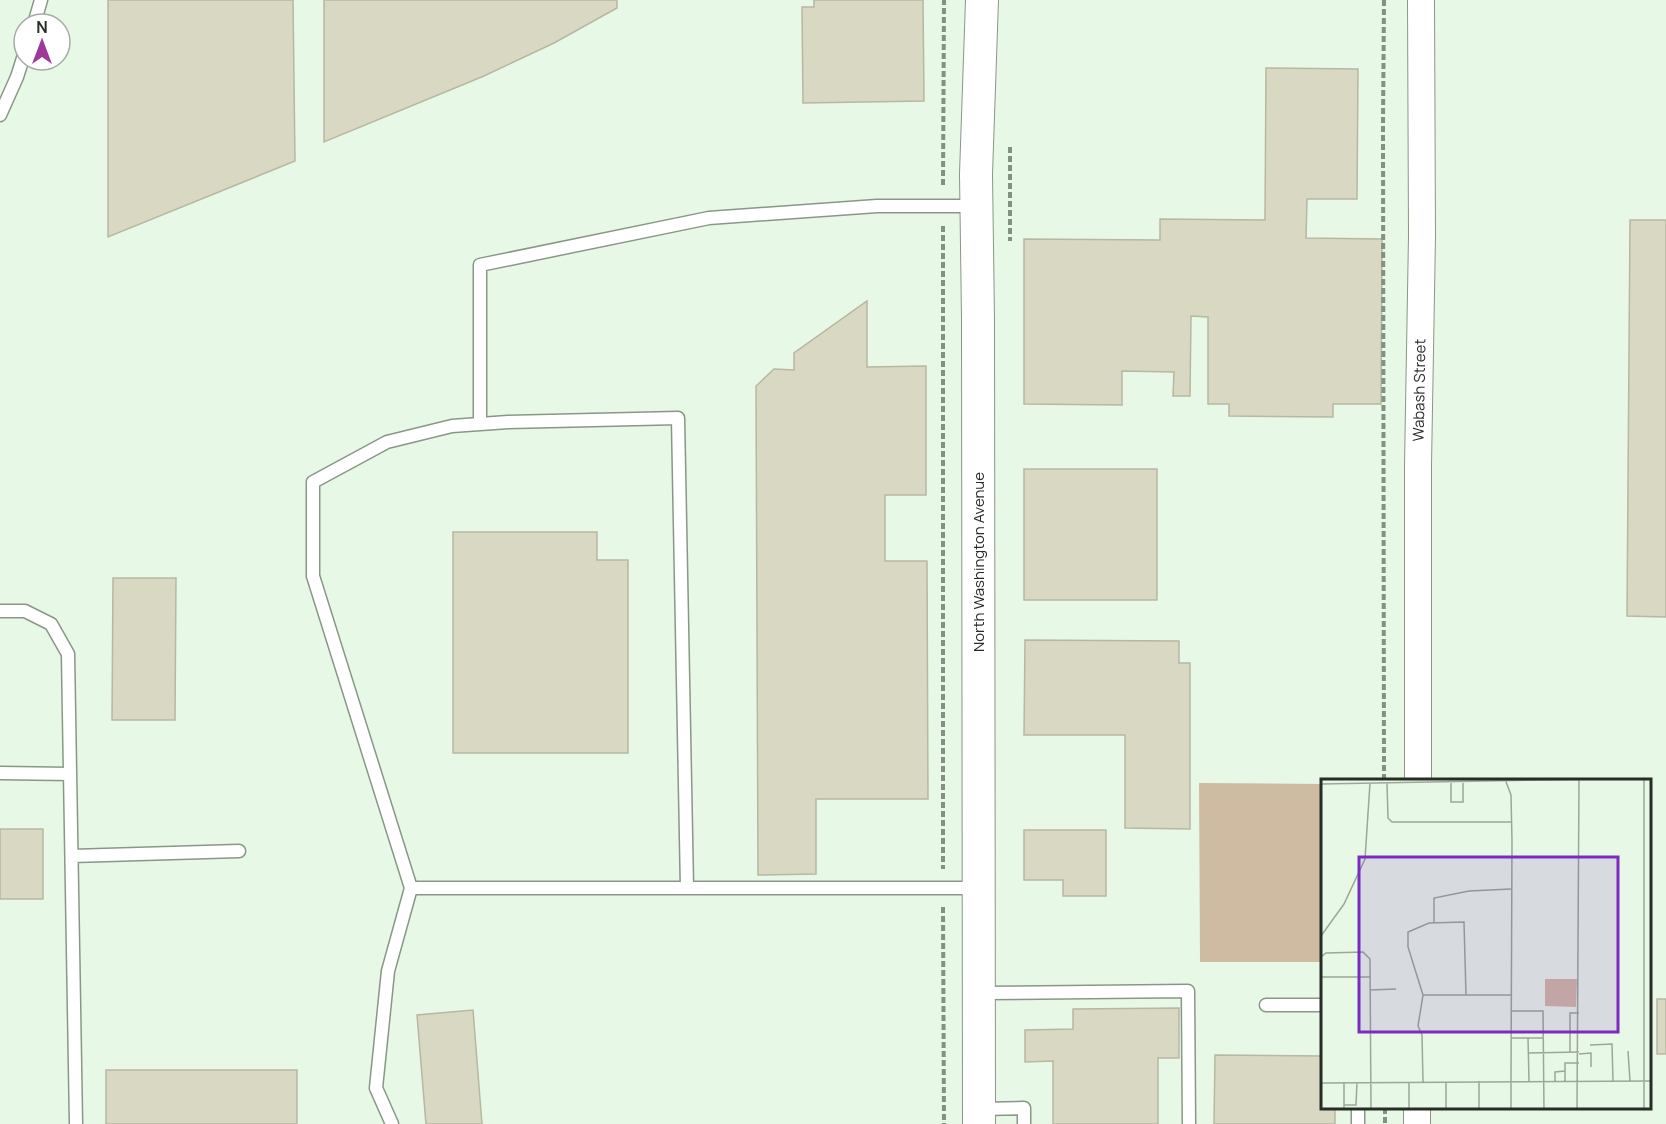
<svg xmlns="http://www.w3.org/2000/svg" width="1666" height="1124" font-family="Manrope,sans-serif">
  <rect width="100%" height="100%" fill="#e8f8e6"/>
  <path fill="#cfbba2" d="M1199,783L1322,784V962H1200Z"/>
  <path fill="#d9d9c3" stroke="#b7b7a2" stroke-width="1.5" d="M108,0H293L295,161L108,237Z
    M324,0H617V8L554,43L484,76L324,142Z
    M814,0H923L924,101L803,103L802,7H814Z
    M1266,68L1358,69L1357,199H1307L1306,238L1382,239L1381,404H1333V417L1229,416V404H1208V317L1191,316L1190,396H1173L1174,372L1122,371V405L1024,404V239L1160,240V219L1265,220Z
    M1630,220H1666V617L1627,616Z
    M867,301V367L926,366V495H885V561H927L928,799H816V874L758,875L756,386L774,369L794,370V353Z
    M1024,469H1157V600H1024Z
    M453,532H597V560H628V753H453Z
    M113,578H176L175,720H112Z
    M1025,640L1179,641V663H1190V829L1125,828V735H1024Z
    M0,829H43V899H0Z
    M1024,830H1106V896H1063V880H1024Z
    M1657,999H1666V1054H1657Z
    M1179,1008V1058H1158V1124H1053V1061L1025,1062V1030L1073,1029V1009Z
    M473,1010L482,1124H426L417,1015Z
    M1215,1055L1322,1056V1108H1335V1124H1214Z
    M106,1070H297V1124H106Z"/>
  <g fill="none" stroke-linecap="round" stroke-linejoin="round">
    <g stroke="#899787" stroke-width="15">
      <path id="service" d="M34,24L41,0
        M0,115L17,77L24,55
        M480,424V265L709,218L877,206H975
        M0,611H25L51,624L68,654L76,1124
        M0,773L70,774
        M72,856L239,851
        M411,888L313,576V482L387,442L452,426L508,422L678,418L687,888
        M980,993L1188,991L1189,1124
        M1266,1005H1322
        M1358,1108V1124
        M980,1109L1024,1108V1124
        M392,1124L376,1088L388,971L411,888H977"/>
    </g>
    <g stroke="#899787" stroke-width="28">
      <path id="minor" d="M1418,780V465L1422,236L1421,0
        M1417,1124V1108"/>
    </g>
    <g stroke="#899787" stroke-width="34">
      <path id="tertiary" d="M979,1124L978,319L976,174L982,0"/>
    </g>
    <path stroke="#859084" stroke-width="4" stroke-dasharray="6 3" stroke-linecap="butt" d="M1384,0L1383,124L1384,780
      M1010,147V241
      M943,185L944,0
      M943,226V869
      M943,907L944,1124
      M1385,1108V1124"/>
    <use href="#service" stroke="#fff" stroke-width="12"/>
    <use href="#minor" stroke="#fff" stroke-width="26"/>
    <use href="#tertiary" stroke="#fff" stroke-width="32"/>
  </g>
  <g text-anchor="middle" dominant-baseline="central" stroke-width="6" stroke-linejoin="round" paint-order="stroke">
    <g font-size="15" fill="#272d26" stroke="#fff">
      <text transform="translate(1419 390) rotate(-89)">Wabash Street</text>
      <text transform="translate(978 562) rotate(-90)">North Washington Avenue</text>
    </g>
  </g>
  <g transform="translate(1321 779)">
    <rect width="330" height="330" fill="#e8f8e6"/>
    <path d="M224,200H256L255,228L224,227Z" fill="#cfbba2"/>
    <path fill="none" stroke="#9ba799" stroke-width="1.5" d="M184,0L190,16L191,62L190,302M323,0V330M66,4L67,39L71,43H191M130,4V23H142V4M0,5L278,0M113,144V119L148,112L190,110M0,157L23,125L44,80L49,4M0,178L5,174L42,173L49,180L50,330M0,198H49M49,211L75,210M102,216L87,168V153L108,144L143,143L145,216M190,232H222L223,330M190,259H223M207,259L208,302M269,266L291,265L292,302M307,272L309,302M249,273V234H258M208,274L258,273M258,275L270,274V288M158,302V330M190,302V330M234,302V293L244,292M244,302V284H258M23,303V330M102,303L101,256L97,247L102,216H190M125,303V330M0,304L330,302M23,326H35L36,303M88,330V303M256,330L258,0"/>
    <path fill="#7b2cbf" fill-opacity="0.15" stroke="#7b2cbf" stroke-width="3" d="M38,78H297V253H38Z"/>
    <rect width="330" height="330" fill="none" stroke="#272d26" stroke-width="3"/>
  </g>
  <g transform="translate(42 42)"><circle r="28" fill="#ffffff" stroke="#a9aba8" stroke-width="1.5"/>
  <path d="M0-4.5L10 22L0 15L-10 22Z" fill="#9f389b"/>
  <text y="-9" font-size="16" font-weight="bold" text-anchor="middle" fill="#272d26">N</text>
  </g>
</svg>
